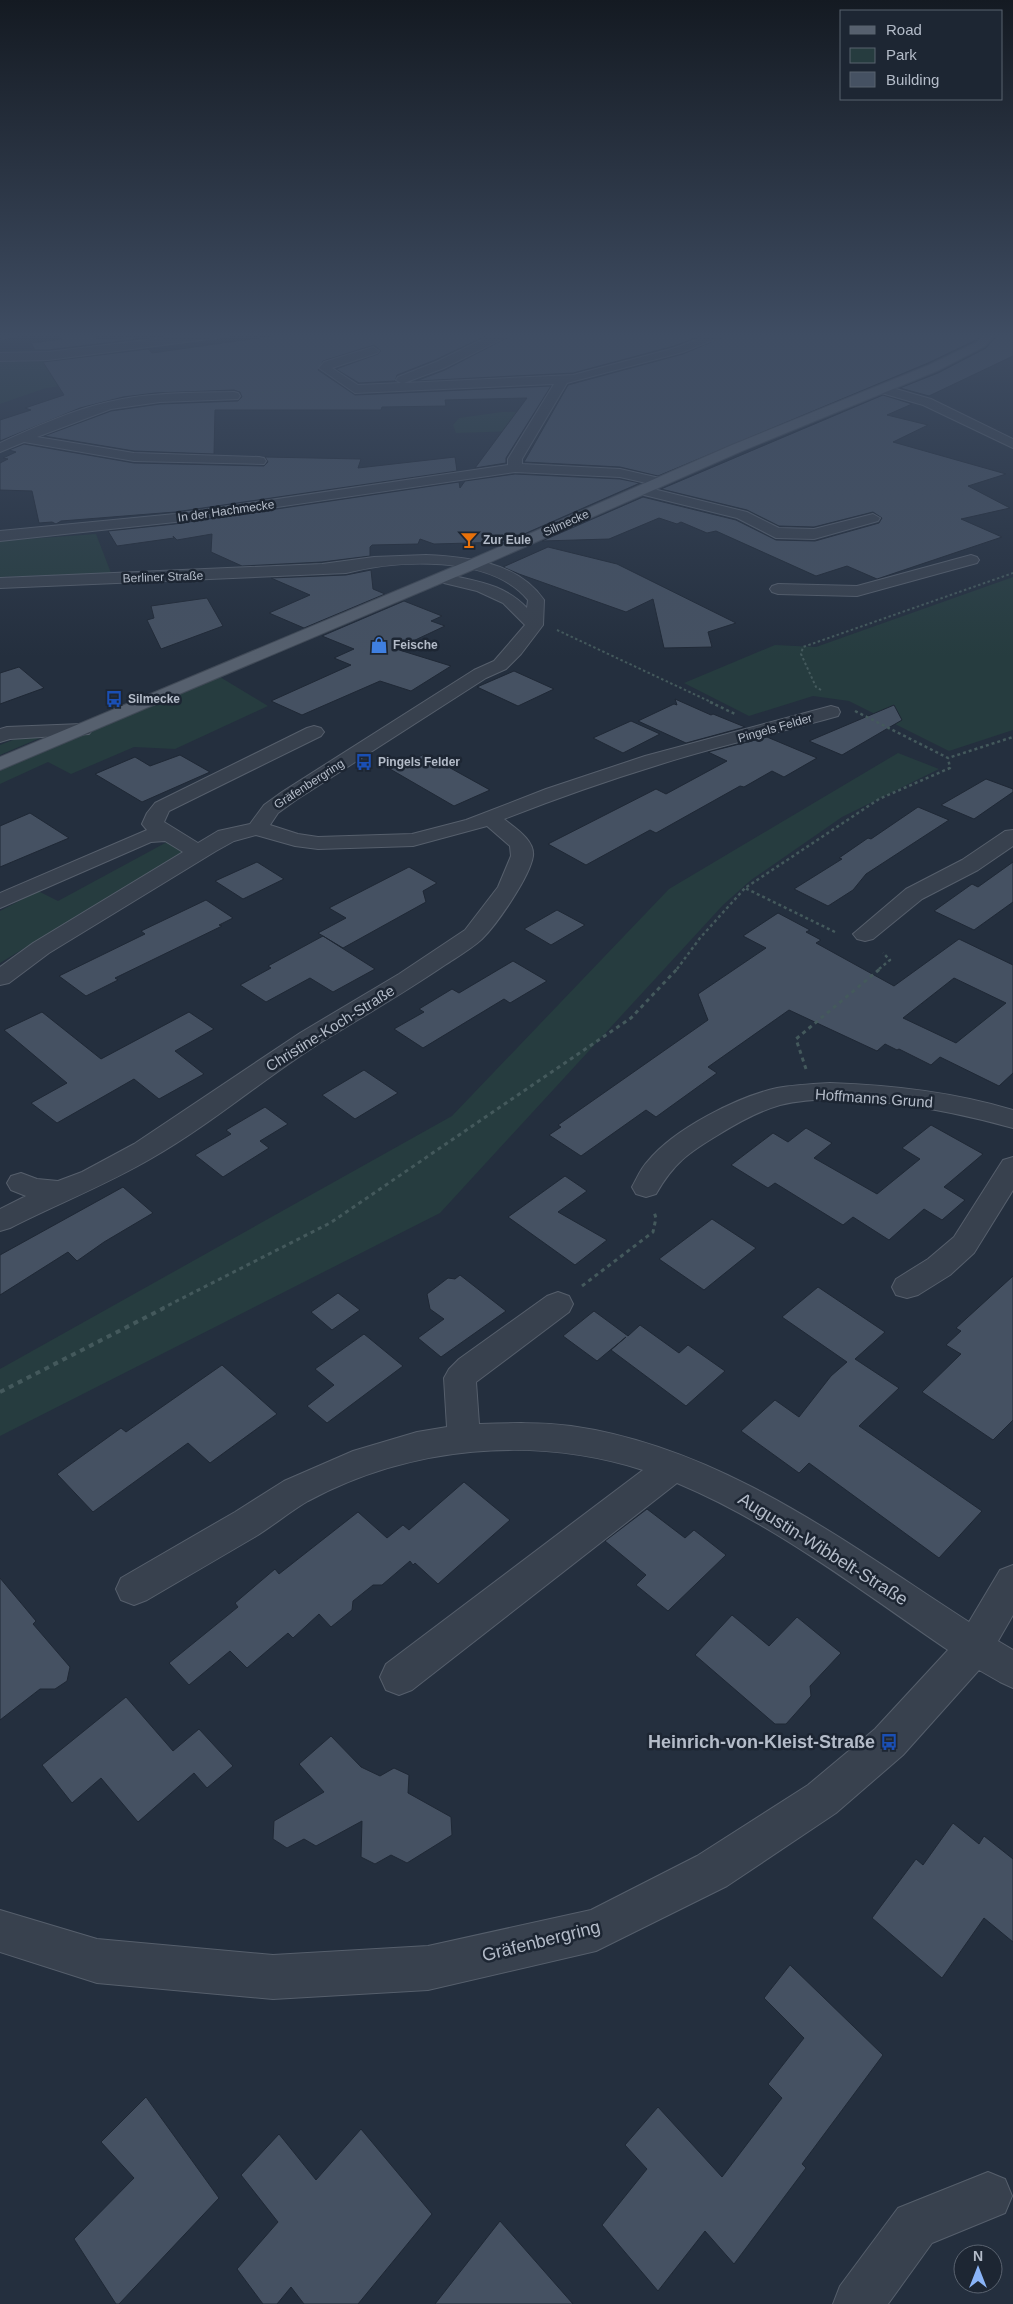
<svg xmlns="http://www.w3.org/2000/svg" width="1013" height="2304" font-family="Arial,sans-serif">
  <rect width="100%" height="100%" fill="#242f3e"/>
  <path fill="#263c3f" d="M88,353L101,381L46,388L0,404V359Z
    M502,412H530L520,431L456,433L453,425L459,418Z
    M96,534L111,573L0,577V541Z
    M1013,577V730L949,751L849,701L813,696L749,716L684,683L775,645L816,647Z
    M220,677L268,706L175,749L134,747L71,774L48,762L0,784V770Z
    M54,732L0,755V745L28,734Z
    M898,753L939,769L842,817L751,880L723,905L440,1213L0,1436V1369L452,1116L669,889Z
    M167,842L183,852L0,963V911L38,891L58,901Z"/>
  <path fill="#455162" stroke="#1f2835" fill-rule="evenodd" d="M57,334H92L98,339L136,337L138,339L48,350H35L31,343L62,339Z
    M286,334H490L435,360L397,375L395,381L359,383L336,369L378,354L381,351L374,345L323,361L318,370L355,395L551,386L506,458V463L475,468L527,398L445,400L446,406L382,407L381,410H215L214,454L134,451L44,436L111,411L160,404L238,401L242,397L240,392L234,390L155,393L123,397L80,408L0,441V420L31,410L25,408L64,395L43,362L148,349L152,353Z
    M514,334H706L674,346L573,373L416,381L445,370Z
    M730,334H981L976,340L928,363L658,476L620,467L524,462L568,385L683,354Z
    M998,334H1013V356L929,396L900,388L938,373L986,348Z
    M883,395L912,404L887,415L928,425L893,442L1006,474L968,486L1010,508L961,519L1002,537L877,579L847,566L816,576L716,531L707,533L681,522L677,524L659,518L609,539L542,541L643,497L736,520L776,540L815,541L879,523L882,518L873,512L814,527L779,526L747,510L661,489Z
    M24,444L134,463L264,466L268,462L265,457L361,459L358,468L455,457L457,471L175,512L61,521L56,524L52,522L39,523L32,491L0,490V463L8,459L3,458L16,452L9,450Z
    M515,474L620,479L640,483L506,542L434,544L420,539L418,544L372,545L370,547V556L322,562L242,566L211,552L212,534L177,540L173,536L174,538L117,546L108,531L175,524L459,482L460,488L465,481Z
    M548,547L617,564L736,623L708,632L712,647L664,648L653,599L626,612L519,574L503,567Z
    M371,570L373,589L385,594L304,628L269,613L310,595L271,578L346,575Z
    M207,598L223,626L161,649L147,620L154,618L151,606Z
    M404,601L442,616L431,621L445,626L396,649L451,666L411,691L380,681L302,715L271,701L351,665L334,658L354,649L322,636Z
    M19,667L44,688L0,704V673Z
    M514,671L554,689L518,706L477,687Z
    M675,699L711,715L713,714L745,727L686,743L638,721L674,704L677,705Z
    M894,705L902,720L842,755L809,741Z
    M631,721L660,734L623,753L593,738Z
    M767,737L817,758L784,777L772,771L744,787L740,786L656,833L650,830L586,865L548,844L656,789L666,794L727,761L708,752Z
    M425,754L490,790L454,806L390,769Z
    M180,755L210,772L142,802L95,774L135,757L150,766Z
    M986,779L1013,789V792L974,819L941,805Z
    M918,807L949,820L866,874L853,890L828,906L794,889L842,859L839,858L868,838L871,839Z
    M30,813L69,838L0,867V826Z
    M257,862L284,879L243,899L215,881Z
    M1013,862V902L974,930L934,911L972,884L978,887Z
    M409,867L437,883L423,891L426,902L343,948L318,933L346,918L329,908Z
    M206,900L233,918L219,925L222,926L115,978L118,980L86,996L59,976L145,934L141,931Z
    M557,910L585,925L551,945L524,929Z
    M778,913L810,930L806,932L821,940L816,943L894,986L959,939L1013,965V1073L999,1086L940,1057L931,1065L899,1049L897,1050L885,1044L877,1051L789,1010L708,1067L717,1073L656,1117L646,1110L581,1156L549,1135L561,1127L558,1125L708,1020L698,994L766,948L743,936ZM954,978L1006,1003L956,1043L903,1018Z
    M323,936L375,969L333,992L310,978L266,1002L240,985L271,968L268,966Z
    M513,961L547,981L510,1003L504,999L423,1048L394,1029L424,1012L419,1009L452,989L459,993Z
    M42,1012L101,1059L189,1012L214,1029L175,1051L204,1074L159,1099L134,1079L57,1123L31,1103L67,1083L4,1030Z
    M364,1070L398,1093L355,1119L322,1095Z
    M265,1107L288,1124L260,1141L269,1148L223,1177L195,1155L231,1134L226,1130Z
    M931,1125L983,1154L944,1187L965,1200L942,1220L924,1209L889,1240L853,1217L843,1225L775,1183L768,1188L731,1165L773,1133L788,1142L806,1128L832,1143L814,1158L877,1194L920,1159L902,1148Z
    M565,1176L587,1191L558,1212L607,1240L575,1265L508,1217Z
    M123,1187L153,1213L104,1242L77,1261L68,1252L0,1295V1255Z
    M712,1219L756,1248L704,1290L659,1259Z
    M460,1275L506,1311L441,1357L418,1338L444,1319L430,1309L427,1294L448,1278L455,1279Z
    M1013,1276V1420L993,1440L922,1392L961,1354L946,1345L961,1331L956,1328Z
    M818,1287L885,1332L855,1359L899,1388L859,1426L982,1511L939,1558L809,1463L799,1473L741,1431L775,1400L799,1417L831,1376L847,1362L782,1317Z
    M338,1293L360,1310L332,1330L311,1312Z
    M594,1311L628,1336L640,1325L679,1353L688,1345L725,1371L686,1406L611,1350L626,1337L597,1361L563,1336Z
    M364,1334L403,1366L327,1423L307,1406L334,1385L315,1369Z
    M222,1365L277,1414L210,1463L188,1443L93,1512L57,1474L121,1428L126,1432Z
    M464,1482L510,1520L438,1584L415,1563L413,1565L410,1561L382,1585H373L353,1601L352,1610L331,1627L319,1614L293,1638L288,1633L247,1668L230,1651L189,1685L169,1663L238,1607L235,1603L275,1569L279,1574L358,1512L387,1538L403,1525L409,1530Z
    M647,1509L685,1538L694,1530L726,1555L668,1611L636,1585L646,1575L605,1541Z
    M0,1578L36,1621L33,1624L70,1667L67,1681L55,1689H40L0,1720Z
    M732,1615L769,1646L797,1617L841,1653L810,1686L811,1696L786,1724H775L695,1655Z
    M126,1697L173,1751L199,1729L233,1766L207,1788L194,1773L138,1822L101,1778L72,1803L42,1765Z
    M331,1736L361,1767L380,1776L394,1768L409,1775L408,1793L451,1817L452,1835L407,1863L391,1855L375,1864L361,1857L362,1821L316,1846L304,1839L287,1848L273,1839L274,1821L324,1792L299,1764Z
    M953,1823L979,1844L984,1836L1013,1859V1942L984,1918L942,1978L872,1918L916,1859L923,1865Z
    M790,1965L883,2055L802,2164L806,2168L734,2264L705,2231L658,2291L602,2225L647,2169L625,2145L658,2107L722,2177L782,2098L768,2084L804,2038L764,1998Z
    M146,2097L219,2198L119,2304H116L74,2239L134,2178L101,2142Z
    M361,2129L432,2214L358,2304H304L291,2287L277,2304H263L237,2269L278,2222L241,2175L279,2134L316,2180Z
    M500,2221L573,2304H435Z"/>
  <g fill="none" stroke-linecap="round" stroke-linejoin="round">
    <g stroke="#565f6c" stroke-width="2">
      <path id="minor" d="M0,334H18L16,336L0,339Z
        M196,334H230L224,337L48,360L0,361V353L48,352Z
        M494,334H512L444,368L404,383L573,375L675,348L711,334H728L683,352L567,383L522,459V464L620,469L664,479L666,482L664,485L659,486L620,477L515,472L175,522L0,541V531L175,514L508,465V459L554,384L355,393L319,368L324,362L373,347L379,351L377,353L332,368L358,385L401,383L396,380L398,377L436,362Z
        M882,385L931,399L1013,439V448L923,405L878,392L876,389Z
        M234,392L238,393L240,396L238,399L160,402L111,409L37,437L134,453L259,457L264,458L266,461L264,464L134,461L24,442L0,452V443C33,428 72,410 108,402C149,392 192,393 234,392Z
        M641,486L747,512L779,528L814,529L873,514L880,518L878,521L814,539L776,538L737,518L636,493L634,490Z
        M426,555C468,557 518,562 544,600L543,625L540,629L521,654L506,669L486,678L296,800L278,813L270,825L298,834L318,837L412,834L466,820L546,789L645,756L831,706L838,708L840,712L838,716C778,733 717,746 658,765C606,781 555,799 504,819C515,828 535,840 533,856C530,877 497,924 482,939C471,949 457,957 445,965C404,993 362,1017 320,1043C263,1079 210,1125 152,1158C106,1185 57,1204 10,1228L0,1231V1209L26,1196L11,1190L7,1183L11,1176L21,1173L37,1179L58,1181L82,1172L134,1144L300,1033L399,974L465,930L498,887L511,856L510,846L487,826L413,846L318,849L295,846L256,835L234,841L216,851L49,953L9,983L0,985V967L33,943L183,852L165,841L151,842L0,908V893L147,830L142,824L147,813L155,803L307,728L314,726L321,728L324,732L321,736L169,811L164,822L198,843L218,831L250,824L264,805L282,792L474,670L494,661L525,625L503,603L477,591L444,583L442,580L444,577L450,575C480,582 505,585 527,608L528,600C490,554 397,560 346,573L0,588V578L322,564L374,557Z
        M971,555L977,557L979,560L977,563L857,596L778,594L772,592L770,589L772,586L778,584L857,586Z
        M82,724L89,726L92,730L89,734L10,739L0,742V729L7,727Z
        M1013,830V846L978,870L922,899L873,939L865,941L857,939L853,934L906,889L962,860L1005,831Z
        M830,1083C892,1085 953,1092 1013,1110V1128C948,1110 846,1089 780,1105C759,1111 737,1123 718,1135C688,1153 674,1163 656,1194L646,1197L636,1194L632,1187C637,1178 641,1168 648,1161C674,1129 737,1097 777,1088C794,1085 812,1084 830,1083Z
        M1013,1157V1190L974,1253L950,1275L918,1295L907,1298L896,1295L892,1287L896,1279L928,1259L954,1237L1003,1160Z
        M558,1292L569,1296L573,1304L569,1312L476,1382L479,1424C510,1423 540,1422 571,1426C721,1447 845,1542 969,1622L1000,1570L1013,1565V1615L998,1641L1013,1650V1688L1000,1682L979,1670L903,1755L836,1813L727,1886L596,1951L428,1990L273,1999L97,1983L0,1952V1910L97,1939L273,1955L428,1946L591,1910L697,1856L808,1785L875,1729L948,1650C861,1591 775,1524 677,1483L412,1690L399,1695L386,1690L380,1677L386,1664L643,1470C533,1435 410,1446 308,1501C291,1511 275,1524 258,1535C221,1557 184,1578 147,1600L134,1605L121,1600L116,1589L121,1578L235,1512L284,1481L353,1451L417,1432L447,1427L444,1378L449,1369L459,1359L547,1296Z
        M988,2172L1005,2179L1012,2196L1005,2213L932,2243L888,2304H833L840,2286L898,2208Z"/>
    </g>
    <g stroke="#414a57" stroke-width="2">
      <path id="major" d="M984,334H996L985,346L937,371L742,451L477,568L0,770V757L465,562L732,445L929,365L977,342Z"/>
    </g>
    <path stroke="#44595c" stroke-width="1" stroke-dasharray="2 2" stroke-linecap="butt" d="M254,393L318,389"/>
    <path stroke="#44595c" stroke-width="2" stroke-dasharray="2.5 2.5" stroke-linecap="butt" d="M557,630L713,703
      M821,690L816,687L801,654L803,647L1013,573"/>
    <path stroke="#44595c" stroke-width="2.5" stroke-dasharray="3 3" stroke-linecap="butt" d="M710,702L735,714
      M855,711L948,758L1013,737
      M835,932L745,888L879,799L950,768L948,758
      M677,969L700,938L745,888
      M879,969L890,960L883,953"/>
    <path stroke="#44595c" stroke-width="3" stroke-dasharray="4 4" stroke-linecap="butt" d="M806,1069L796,1039L881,968
      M582,1286L653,1232L656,1218L654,1212
      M161,1309L330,1223L631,1018L678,968"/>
    <path stroke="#44595c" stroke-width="4" stroke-dasharray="5 5" stroke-linecap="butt" d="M0,1392L164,1308"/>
    <use href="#minor" fill="#38414e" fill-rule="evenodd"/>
    <use href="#major" fill="#56606e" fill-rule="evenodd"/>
  </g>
  <linearGradient id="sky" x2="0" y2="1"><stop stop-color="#141a22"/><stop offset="0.51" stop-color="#3f4d63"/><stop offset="1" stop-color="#3f4d63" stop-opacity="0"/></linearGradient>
  <rect width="1013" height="657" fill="url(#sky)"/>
  <defs>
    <g id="bar-bare" transform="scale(1.35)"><path d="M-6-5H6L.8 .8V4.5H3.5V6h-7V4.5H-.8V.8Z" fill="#e8710a" stroke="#1d2633" stroke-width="2.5" paint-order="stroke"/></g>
    <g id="shop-bare" transform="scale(1.35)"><path d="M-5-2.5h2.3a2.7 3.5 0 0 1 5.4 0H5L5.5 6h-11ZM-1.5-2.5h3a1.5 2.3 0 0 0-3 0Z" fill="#3f7fe0" stroke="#1d2633" stroke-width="2.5" paint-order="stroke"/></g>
    <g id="bus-bare" transform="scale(1.35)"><path d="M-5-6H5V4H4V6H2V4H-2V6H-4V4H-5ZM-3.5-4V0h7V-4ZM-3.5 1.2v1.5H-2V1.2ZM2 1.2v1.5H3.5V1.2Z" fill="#1a4fb4" stroke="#1d2633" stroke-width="2.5" paint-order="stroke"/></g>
  </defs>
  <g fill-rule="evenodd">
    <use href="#bar-bare" x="469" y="540"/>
    <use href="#shop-bare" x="379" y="645"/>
    <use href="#bus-bare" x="114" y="699"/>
    <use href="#bus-bare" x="364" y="762"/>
    <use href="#bus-bare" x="889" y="1742"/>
  </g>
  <g text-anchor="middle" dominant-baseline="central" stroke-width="5" stroke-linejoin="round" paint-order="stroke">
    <g font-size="12" fill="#b4bcc9" stroke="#1d2633">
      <text transform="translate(226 511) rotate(-8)">In der Hachmecke</text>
      <text transform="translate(566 523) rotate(-24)">Silmecke</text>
      <text transform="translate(163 577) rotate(-2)">Berliner Straße</text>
      <text transform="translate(775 728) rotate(-16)">Pingels Felder</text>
      <text transform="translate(309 784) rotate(-33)">Gräfenbergring</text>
    </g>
    <g font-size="12" font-weight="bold" fill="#b4bcc9" stroke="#1d2633" text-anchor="start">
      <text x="483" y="540">Zur Eule</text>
      <text x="393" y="645">Feische</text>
      <text x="128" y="699">Silmecke</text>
      <text x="378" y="762">Pingels Felder</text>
    </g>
    <g font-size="15" fill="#b4bcc9" stroke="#1d2633">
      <text transform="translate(330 1028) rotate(-32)">Christine-Koch-Straße</text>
      <text transform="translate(874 1098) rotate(4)">Hoffmanns Grund</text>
    </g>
    <g font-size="18" fill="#b4bcc9" stroke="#1d2633">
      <text transform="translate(823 1549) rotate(32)">Augustin-Wibbelt-Straße</text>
      <text transform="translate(541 1941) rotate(-14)">Gräfenbergring</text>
    </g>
    <g font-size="18" font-weight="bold" fill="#b4bcc9" stroke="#1d2633" text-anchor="end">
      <text x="875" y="1742">Heinrich-von-Kleist-Straße</text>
    </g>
  </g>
  <rect x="840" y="10" width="162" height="90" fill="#1d2633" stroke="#59626f"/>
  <rect x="850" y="26" width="25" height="8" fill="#56606e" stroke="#59626f"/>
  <text x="886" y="35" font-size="15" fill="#b4bcc9">Road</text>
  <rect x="850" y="48" width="25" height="15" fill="#263c3f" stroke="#59626f"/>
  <text x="886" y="60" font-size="15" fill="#b4bcc9">Park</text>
  <rect x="850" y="72" width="25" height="15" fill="#455162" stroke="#59626f"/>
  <text x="886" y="85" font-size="15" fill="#b4bcc9">Building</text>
  <g transform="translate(978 2269)"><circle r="24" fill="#1d2633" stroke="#59626f"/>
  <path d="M0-4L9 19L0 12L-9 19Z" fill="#8ab4f8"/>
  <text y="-8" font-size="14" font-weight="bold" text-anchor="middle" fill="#b4bcc9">N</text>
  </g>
</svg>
